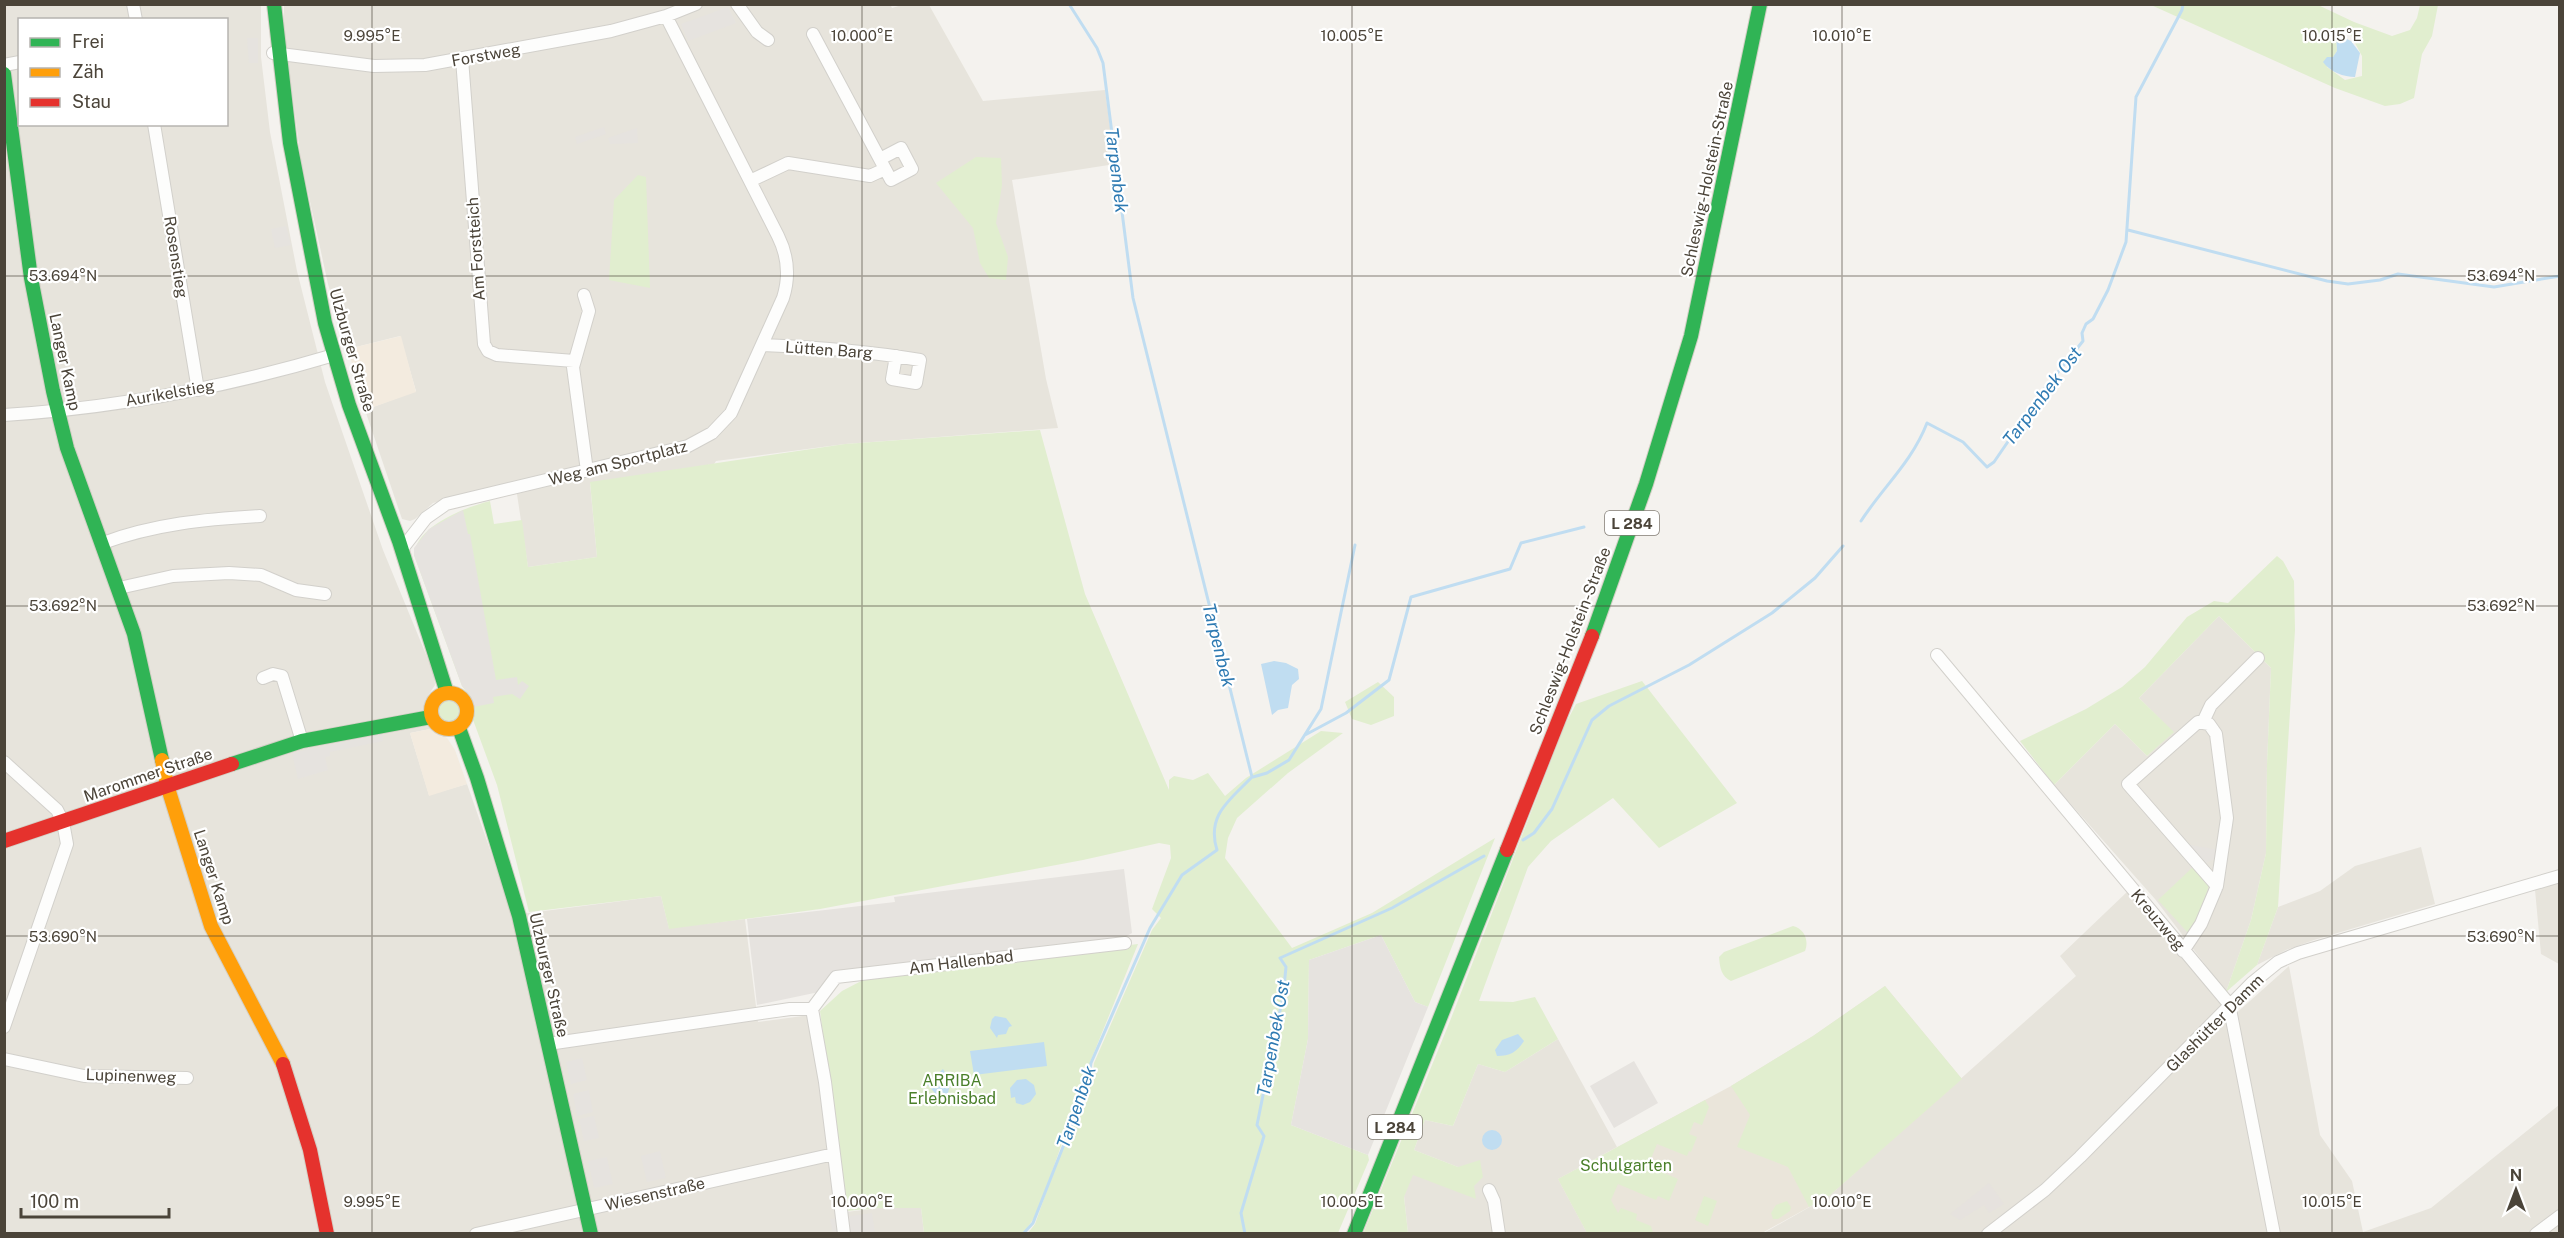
<svg xmlns="http://www.w3.org/2000/svg" width="2564" height="1238" font-family="'Public Sans',sans-serif">
  <rect width="100%" height="100%" fill="#f4f2ee"/>
  <path fill="#e7e4dc" fill-rule="evenodd" d="M890,4L892,8L902,5H929L983,101L1105,90L1115,164L1012,180L1046,379L1058,428L845,444L716,461L714,464L590,483L597,557L528,567L515,481L433,503L415,519L410,521L402,519L365,410L416,391L400,336L348,349L328,284L301,160L284,31V5Z
    M5,5H261V57L270,132L297,271L325,382L383,550L434,674L435,685L425,700L424,709L430,729L410,733L429,795L467,784L513,915L661,896L669,928L745,919L758,1022L810,1015L838,1213L879,1208H921L924,1233L5,1234ZM20,20H226V124H20Z
    M2219,616L2271,668L2267,764L2266,853L2251,920L2226,992L2155,899L2054,785L2115,724L2147,756L2173,732L2139,698Z
    M2421,847L2435,904L2314,940L2286,950L2257,965L2278,907L2320,891L2355,866Z
    M2559,882H2560L2559,964L2541,954L2535,890Z
    M2128,891L2232,1017L2289,966L2320,1135L2352,1181L2363,1232L2431,1208L2559,1105V1233L1762,1234L1829,1196L2076,976L2060,956Z
    M1558,1039L1617,1147L1558,1179L1587,1233H1408L1404,1196L1412,1175L1458,1167L1414,1150L1425,1120L1453,1126L1478,1064L1505,1072Z"/>
  <path fill="#f3ebdf" d="M401,336L416,392L365,410L348,349Z
    M430,729L447,738L455,750L467,784L429,796L410,733Z"/>
  <path fill="#e6e2de" d="M1989,1183L2004,1204L1989,1213L1984,1205L1960,1220L1950,1214Z"/>
  <path fill="#eae5da" d="M1885,986L1962,1079L1829,1196L1762,1233H1587L1558,1179L1731,1086L1813,1036Z"/>
  <path fill="#e1eecf" fill-rule="evenodd" d="M2151,5H2318L2354,22L2392,36L2410,30L2417,18L2420,5H2438L2432,36L2422,54L2414,98L2400,104L2385,106L2335,88ZM2349,32L2362,56V76L2345,80L2327,67L2337,51L2336,34Z
    M976,157L1001,158L1002,185L996,223L1008,257L1006,280L989,278L980,263L973,228L936,183Z
    M638,175L646,177L650,288L609,280L614,200Z
    M1040,430L1085,594L1169,790V780L1174,776L1193,780L1208,773L1225,796L1246,778L1321,731L1343,733L1288,773L1237,818L1228,838L1225,858L1292,948L1372,913L1495,838L1428,1007L1415,1002L1381,935L1309,960L1308,1039L1291,1125L1368,1155L1369,1160L1338,1233H1028L1035,1224L1083,1088L1087,1077L1093,1074L1094,1063L1152,930L1161,918L1152,909L1171,858L1170,845L1159,843L1083,860L820,909L669,929L661,896L529,912L497,785L472,717V700L462,686L414,555C416,526 466,507 490,501L494,524L522,520L528,567L597,557L590,482L845,444Z
    M2277,556L2283,561L2294,581L2295,630L2278,907L2257,965L2226,992L2251,920L2266,853L2267,764L2271,668L2219,616L2139,698L2174,732L2147,756L2115,724L2054,785L2020,741L2086,709L2122,687L2145,667L2187,617L2214,601L2228,603Z
    M1642,681L1737,803L1659,848L1613,798L1551,841L1528,867L1479,1001L1513,1002L1535,997L1558,1039L1505,1072L1478,1064L1453,1126L1425,1120L1414,1150L1458,1167L1480,1160L1483,1177L1474,1186L1476,1199L1413,1175L1404,1197L1408,1233L1363,1234L1450,1021L1565,725L1576,704Z
    M1378,682L1394,697V716L1371,725L1352,719L1345,702Z
    M438 711a11 11 0 1 1 22 0a11 11 0 1 1-22 0Z
    M2193,867L2209,885L2199,917L2189,934L2158,900Z
    M1793,926C1805,929 1809,941 1805,951L1731,981C1721,976 1720,968 1719,957L1724,952Z
    M1138,944L1091,1060L1038,1212L1024,1233H924L921,1208H879L846,1211L820,1011L842,991L867,978Z
    M1885,986L1962,1079L1829,1196L1809,1207L1788,1167L1737,1147L1750,1115L1731,1086L1813,1036Z
    M1705,1100L1709,1107L1702,1125L1694,1122L1689,1134L1697,1137L1691,1152L1689,1151L1687,1156L1657,1144L1648,1166L1678,1179L1669,1201L1658,1196L1656,1200L1618,1184L1611,1200L1618,1213L1621,1208L1637,1214L1636,1220L1651,1226L1653,1233H1587L1558,1179Z
    M1704,1196L1717,1201L1708,1226L1695,1220Z
    M1787,1201L1791,1207L1790,1211L1778,1219H1773L1771,1213L1776,1205Z"/>
  <path fill="#e6e3df" d="M728,7L736,23L688,41L681,24Z
    M247,38H258V63H249Z
    M604,127L606,134L577,144L575,137Z
    M637,128L638,143L610,144L608,138Z
    M286,226L291,245L275,248L271,229Z
    M463,510L468,534H470L496,680L517,677L518,685L522,681L529,686L520,699L512,694L493,697L494,703L473,707L470,695L462,686L414,555V548L429,529Z
    M382,733L383,741L330,752V756L325,757L328,770L298,779L292,753Z
    M2185,844L2219,850L2216,858L2206,863L2200,861Z
    M1124,869L1132,933L1118,941L848,971L819,992L757,1005L747,919L895,902L894,897Z
    M1381,935L1415,1002L1428,1007L1368,1155L1291,1125L1308,1039L1309,960Z
    M582,1058L587,1080L571,1084L566,1062Z
    M1634,1061L1658,1103L1614,1128L1590,1086Z
    M589,1090L593,1112L577,1116L573,1094Z
    M594,1116L599,1138L584,1141L579,1119Z
    M660,1151L666,1178L647,1182L641,1156Z
    M607,1157L613,1184L594,1188L588,1161Z
    M872,1213L875,1233H833L830,1219Z"/>
  <path fill="#c0ddf1" d="M2336,34L2351,41L2360,53L2355,77C2344,77 2330,72 2323,62L2327,57H2333L2337,51Z
    M1274,661L1286,663L1298,669L1299,679L1292,685L1288,708L1278,710L1272,715L1261,664Z
    M995,1016L1006,1018L1012,1026L1009,1027L1006,1034L998,1035L997,1038L990,1028L992,1019Z
    M1518,1034L1524,1041C1517,1052 1510,1056 1497,1056L1495,1050L1502,1040Z
    M1044,1042L1047,1066L974,1075L970,1051Z
    M943,1069L949,1080H951L947,1097L941,1100L927,1084Z
    M1026,1079L1034,1085L1036,1094L1030,1102L1023,1105L1016,1103L1015,1097L1011,1098L1010,1088L1017,1080Z
    M1482 1140a10 10 0 1 1 20 0a10 10 0 1 1-20 0Z"/>
  <g fill="none" stroke-linecap="round" stroke-linejoin="round">
    <path stroke="#c0ddf1" stroke-width="3" d="M2128,230L2327,281L2348,284L2380,280L2398,274L2494,287L2560,276
      M1861,521C1883,487 1912,462 1927,423L1963,442L1987,467L1994,462L2042,392L2083,341L2082,333L2086,324L2093,319L2108,290L2126,242L2136,97L2182,10L2183,4
      M1305,735L1346,713L1389,680L1411,597L1510,569L1521,543L1584,527
      M1253,777L1267,773L1289,760L1321,709L1355,545
      M1523,840L1534,833L1552,809L1592,720L1609,706L1689,665L1772,613L1815,578L1843,546
      M1023,1234L1033,1223L1087,1086L1091,1063L1150,928L1182,875L1217,850C1206,815 1230,800 1252,777L1133,298L1103,63L1097,48L1069,4
      M1245,1234L1241,1213L1264,1136L1257,1125L1283,996L1286,967L1280,958L1392,908L1484,856"/>
    <g stroke="#d2d0cb" stroke-width="14">
      <path id="street" d="M133,4L136,20
        M737,4L757,32L768,40
        M813,34L891,180L912,169L901,148L880,159
        M273,53L374,66L425,65L611,31L666,16L696,4
        M462,59L484,344L488,351L497,355L574,361
        M4,65L20,62
        M154,124L198,390
        M750,181L788,163L870,176L885,169
        M584,295L589,311L573,367L587,471
        M762,345C816,347 867,351 920,360L916,383L892,379L896,356
        M4,415C115,408 227,387 334,355
        M103,543C154,524 206,519 260,516
        M402,549L426,518L446,504L688,446L712,433L731,413L783,298C790,276 788,256 778,236L666,16
        M119,588L173,576L229,573L261,575L296,590L325,594
        M1937,655L2229,1004L2274,1234
        M263,678L273,674L282,676L302,741
        M2203,722L2211,705L2258,658
        M4,762L57,810L63,822L67,844L4,1027
        M2183,951L2201,924L2217,886L2227,818L2216,734L2209,724L2198,722L2128,784L2217,886
        M812,1009L836,977L1125,943
        M548,1044L790,1009H812L825,1082L844,1234
        M4,1059L84,1076L187,1078
        M1489,1190L1494,1201L1499,1234
        M476,1234L834,1154
        M1988,1234L2045,1190L2080,1157L2252,983L2278,962L2298,953L2560,876
        M2536,1234L2560,1216"/>
    </g>
    <g stroke="#d3cfc5" stroke-width="16">
      <path id="fast" d="M274,4L290,143L325,323L349,405L399,541L447,693
        M4,74L31,278L53,391L67,448L134,634L162,760
        M1592,636L1646,484L1691,336L1760,4
        M459,728L477,778L519,916L591,1234
        M232,764L302,741L431,717
        M1354,1234L1507,850"/>
    </g>
    <g stroke="#d3cfc5" stroke-width="16">
      <path id="slow" d="M431 711a18 18 0 1 1 36 0a18 18 0 1 1-36 0Z
        M162,760L167,785L211,926L283,1064"/>
    </g>
    <g stroke="#d3cfc5" stroke-width="16">
      <path id="jam" d="M4,841L232,764
        M1507,850L1592,636
        M283,1064L310,1150L327,1234"/>
    </g>
    <use href="#street" stroke="#fdfdfc" stroke-width="12"/>
    <use href="#fast" stroke="#30b455" stroke-width="14"/>
    <use href="#slow" stroke="#ff9f0a" stroke-width="14"/>
    <use href="#jam" stroke="#e5322d" stroke-width="14"/>
  </g>
  <path fill="none" stroke="#4b4439" stroke-width="1.5" stroke-opacity="0.45" d="M372,4V1234M862,4V1234M1352,4V1234M1842,4V1234M2332,4V1234M4,276H2560M4,606H2560M4,936H2560"/>
  <g text-anchor="middle" dominant-baseline="central" stroke-width="4.5" stroke-linejoin="round" paint-order="stroke">
    <g fill="#fff" stroke="#817c74" stroke-width="1.5">
      <rect x="1605" y="511" width="54" height="24" rx="4.5"/>
      <rect x="1368" y="1115" width="54" height="24" rx="4.5"/>
    </g>
    <g font-size="15" font-weight="bold" fill="#4b4439">
      <text x="1632" y="523">L 284</text>
      <text x="1395" y="1127">L 284</text>
    </g>
    <g font-size="16" fill="#4b4439" stroke="#fff">
      <text transform="translate(486 55) rotate(-10)">Forstweg</text>
      <text transform="translate(1707 179) rotate(-78)">Schleswig-Holstein-Straße</text>
      <text transform="translate(476 249) rotate(-94)">Am Forstteich</text>
      <text transform="translate(176 257) rotate(81)">Rosenstieg</text>
      <text transform="translate(352 350) rotate(74)">Ulzburger Straße</text>
      <text transform="translate(829 350) rotate(4)">Lütten Barg</text>
      <text transform="translate(65 362) rotate(78)">Langer Kamp</text>
      <text transform="translate(170 393) rotate(-10)">Aurikelstieg</text>
      <text transform="translate(618 463) rotate(-14)">Weg am Sportplatz</text>
      <text transform="translate(1570 641) rotate(-69)">Schleswig-Holstein-Straße</text>
      <text transform="translate(148 775) rotate(-19)">Marommer Straße</text>
      <text transform="translate(214 877) rotate(72)">Langer Kamp</text>
      <text transform="translate(2158 920) rotate(50)">Kreuzweg</text>
      <text transform="translate(961 962) rotate(-7)">Am Hallenbad</text>
      <text transform="translate(549 975) rotate(77)">Ulzburger Straße</text>
      <text transform="translate(2215 1023) rotate(-45)">Glashütter Damm</text>
      <text transform="translate(131 1076) rotate(2)">Lupinenweg</text>
      <text transform="translate(655 1194) rotate(-13)">Wiesenstraße</text>
    </g>
    <g font-size="16" fill="#4a7f2a" stroke="#fff">
      <text x="952" y="1080">ARRIBA<tspan x="952" dy="18">Erlebnisbad</tspan></text>
      <text x="1626" y="1165">Schulgarten</text>
    </g>
    <g font-size="18" font-style="italic" fill="#2e7ab2" stroke="#fff">
      <text transform="translate(1117 170) rotate(83)">Tarpenbek</text>
      <text transform="translate(2042 396) rotate(-53)">Tarpenbek Ost</text>
      <text transform="translate(1219 645) rotate(76)">Tarpenbek</text>
      <text transform="translate(1273 1038) rotate(-80)">Tarpenbek Ost</text>
      <text transform="translate(1076 1107) rotate(-71)">Tarpenbek</text>
    </g>
  </g>
  <g font-size="15" text-anchor="middle" fill="#4b4439" stroke="#fff" stroke-width="4.5" stroke-linejoin="round" paint-order="stroke">
    <text x="372" y="41">9.995°E</text>
    <text x="862" y="41">10.000°E</text>
    <text x="1352" y="41">10.005°E</text>
    <text x="1842" y="41">10.010°E</text>
    <text x="2332" y="41">10.015°E</text>
    <text x="63" y="281">53.694°N</text>
    <text x="2501" y="281">53.694°N</text>
    <text x="63" y="611">53.692°N</text>
    <text x="2501" y="611">53.692°N</text>
    <text x="63" y="942">53.690°N</text>
    <text x="2501" y="942">53.690°N</text>
    <text x="372" y="1207">9.995°E</text>
    <text x="862" y="1207">10.000°E</text>
    <text x="1352" y="1207">10.005°E</text>
    <text x="1842" y="1207">10.010°E</text>
    <text x="2332" y="1207">10.015°E</text>
  </g>
  <rect width="2564" height="1238" fill="none" stroke="#4b4439" stroke-width="12"/>
  <rect x="18" y="18" width="210" height="108" fill="#ffffff" stroke="#b7b4b0" stroke-width="1.5"/>
  <rect x="30" y="38" width="30" height="9" fill="#30b455" stroke="#b7b4b0" stroke-width="1.5"/>
  <text x="72" y="48" font-size="18" fill="#4b4439">Frei</text>
  <rect x="30" y="68" width="30" height="9" fill="#ff9f0a" stroke="#b7b4b0" stroke-width="1.5"/>
  <text x="72" y="78" font-size="18" fill="#4b4439">Zäh</text>
  <rect x="30" y="98" width="30" height="9" fill="#e5322d" stroke="#b7b4b0" stroke-width="1.5"/>
  <text x="72" y="108" font-size="18" fill="#4b4439">Stau</text>
  <g transform="translate(2516 1190)" stroke="#ffffff" stroke-width="4.5" paint-order="stroke">
  <path d="M0-4.5L10 22L0 15L-10 22Z" fill="#4b4439"/>
  <text y="-9" font-size="16" font-weight="bold" text-anchor="middle" fill="#4b4439">N</text>
  </g>
  <path d="M21 1208v9h148v-9" fill="none" stroke="#4b4439" stroke-width="3"/>
  <text x="30" y="1208" font-size="18" fill="#4b4439" stroke="#ffffff" stroke-width="4.5" paint-order="stroke">100 m</text>
</svg>
